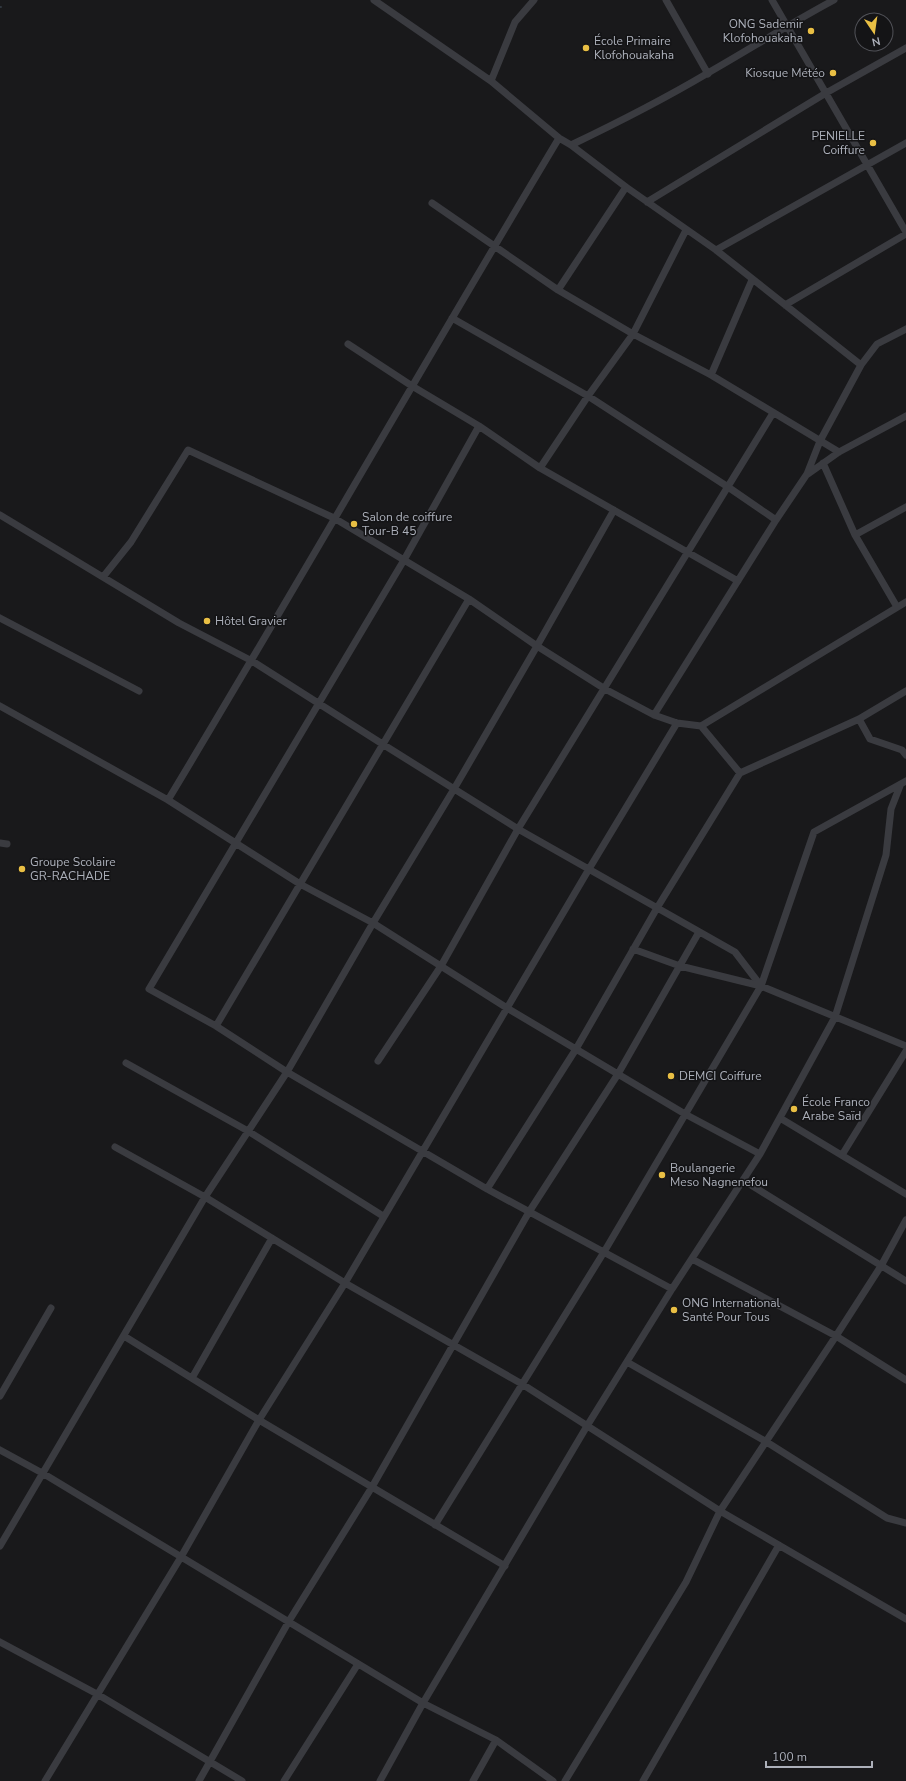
<svg xmlns="http://www.w3.org/2000/svg" width="906" height="1781" font-family="'Nunito Sans',sans-serif">
  <rect width="100%" height="100%" fill="#19191b"/>
  <g fill="none" stroke-linecap="round" stroke-linejoin="round">
    <path stroke="#30373f" stroke-width="2" d="M0,7H1"/>
    <path stroke="#3a3b40" stroke-width="7" d="M374,0L491,81L559,138L571,145L626,187L716,250L861,365
      M666,0L708,74
      M772,0L906,232
      M491,81L515,22L534,0
      M571,145C617,123 664,99 708,73C750,49 791,23 834,0
      M647,202L826,93L906,48
      M432,203L558,290L633,334L711,375L839,452
      M716,250L906,143
      M558,290L626,187
      M785,305L906,234
      M452,318L588,396L728,487L776,520
      M348,344L412,386L479,426L540,468L738,581
      M711,375L752,280
      M479,426L404,560L149,989L216,1026L287,1072L487,1189L672,1289
      M823,463L855,535L897,607
      M540,468L588,396L633,334L686,230
      M808,474L839,452L906,416
      M0,515L179,623L252,661L384,745L518,829L735,952L761,986
      M855,535L906,507
      M103,577L131,542L188,450L334,518L469,599L537,646L605,689L654,715L677,723L701,726L740,773
      M0,618L139,691
      M0,706L168,800L300,884L373,923L507,1008L685,1114L760,1154
      M654,715L776,520L807,474L820,441L861,365L877,344L906,329
      M859,719L870,739L902,750L906,755
      M701,726L906,602
      M168,800C300,581 427,358 559,138
      M0,843L7,844
      M633,949L680,966L761,986L906,1046
      M216,1026L469,599
      M378,1061L441,966L518,829L773,413
      M126,1063L248,1131L383,1216
      M780,1118L906,1194
      M115,1147L205,1197L345,1283L522,1384L720,1511L906,1619
      M842,1155L906,1051
      M743,1180L906,1281
      M487,1189L576,1049L657,908L740,773L859,719L906,691
      M692,1259L836,1336L906,1380
      M124,1336L259,1420L505,1566
      M627,1362L765,1441L887,1518L906,1523
      M192,1378L272,1238
      M0,1396L51,1308
      M0,1450L44,1474L423,1703L496,1740L553,1781
      M435,1525L604,1252L761,986L814,832L906,781
      M0,1546L205,1197L287,1072L373,923L454,789L537,646L614,510
      M0,1642L97,1694L242,1781
      M45,1781L181,1557L259,1420L345,1283L589,869L677,723
      M199,1781L289,1621L372,1487L529,1212L618,1074L699,932
      M284,1781L358,1664
      M380,1781L423,1703L587,1426L672,1289L760,1154L835,1017L886,855L891,809L900,786
      M473,1781L496,1740
      M565,1781L686,1582L720,1511L836,1336L881,1266L906,1220
      M643,1781L779,1545"/>
  </g>
  <g fill="#e9bf44" stroke="#141416" stroke-width="1.5">
    <circle cx="811" cy="31" r="4"/>
    <circle cx="586" cy="48" r="4"/>
    <circle cx="833" cy="73" r="4"/>
    <circle cx="873" cy="143" r="4"/>
    <circle cx="354" cy="524" r="4"/>
    <circle cx="207" cy="621" r="4"/>
    <circle cx="22" cy="869" r="4"/>
    <circle cx="671" cy="1076" r="4"/>
    <circle cx="794" cy="1109" r="4"/>
    <circle cx="662" cy="1175" r="4"/>
    <circle cx="674" cy="1310" r="4"/>
  </g>
  <g text-anchor="middle" dominant-baseline="central" stroke-width="3" stroke-linejoin="round" paint-order="stroke">
    <g font-size="12" fill="#acb0ba" stroke="#141416" text-anchor="start">
      <text x="803" y="24" text-anchor="end">ONG Sademir<tspan x="803" dy="14">Klofohouakaha</tspan></text>
      <text x="594" y="41">École Primaire<tspan x="594" dy="14">Klofohouakaha</tspan></text>
      <text x="825" y="73" text-anchor="end">Kiosque Météo</text>
      <text x="865" y="136" text-anchor="end">PENIELLE<tspan x="865" dy="14">Coiffure</tspan></text>
      <text x="362" y="517">Salon de coiffure<tspan x="362" dy="14">Tour-B 45</tspan></text>
      <text x="215" y="621">Hôtel Gravier</text>
      <text x="30" y="862">Groupe Scolaire<tspan x="30" dy="14">GR-RACHADE</tspan></text>
      <text x="679" y="1076">DEMCI Coiffure</text>
      <text x="802" y="1102">École Franco<tspan x="802" dy="14">Arabe Saïd</tspan></text>
      <text x="670" y="1168">Boulangerie<tspan x="670" dy="14">Meso Nagnenefou</tspan></text>
      <text x="682" y="1303">ONG International<tspan x="682" dy="14">Santé Pour Tous</tspan></text>
    </g>
  </g>
  <g transform="translate(874 32) rotate(167)"><circle r="19" fill="#141416" stroke="#515258"/>
  <path d="M0-3L7 15L0 10L-7 15Z" fill="#e9bf44"/>
  <text y="-6" font-size="11" font-weight="bold" text-anchor="middle" fill="#acb0ba">N</text>
  </g>
  <path d="M766 1761v6h106v-6" fill="none" stroke="#acb0ba" stroke-width="2"/>
  <text x="772" y="1761" font-size="12" fill="#acb0ba" stroke="#141416" stroke-width="3" paint-order="stroke">100 m</text>
</svg>
